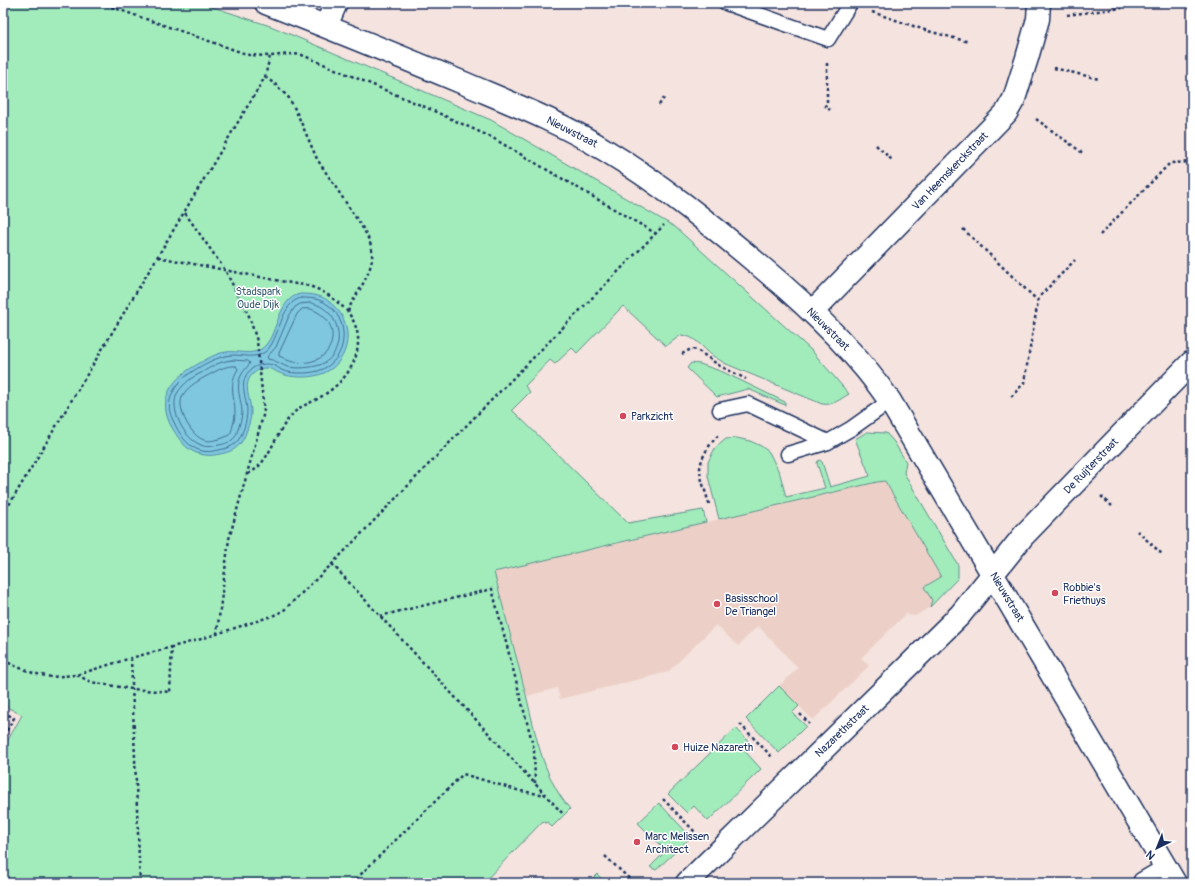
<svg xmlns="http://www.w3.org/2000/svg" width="1195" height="886" font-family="Pangolin,sans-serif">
  <rect width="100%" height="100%" fill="#f4e3de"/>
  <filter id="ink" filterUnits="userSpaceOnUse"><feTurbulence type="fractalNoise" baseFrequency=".025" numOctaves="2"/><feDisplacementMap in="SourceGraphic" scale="8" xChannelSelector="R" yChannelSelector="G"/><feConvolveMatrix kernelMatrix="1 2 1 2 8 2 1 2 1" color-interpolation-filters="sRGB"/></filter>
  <g filter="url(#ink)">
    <path fill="#ecd0c7" d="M885,481L941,577L930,607L915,616L908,615L907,613L861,658L869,666L813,720L779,686L798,668L758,626L738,646L716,625L668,672L560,699L557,688L527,696L494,572L877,482Z"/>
    <path fill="#a2ecbb" stroke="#5e8e8c" d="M3,3H201L273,27L491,120L675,227L812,351L849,394C840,399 833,406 822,404L724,363C720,360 716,358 713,356C702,348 696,336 681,335L666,346L623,306L577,353L572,348L555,364L550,360L525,386L530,392L512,410L628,523L703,510L706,522L494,572C504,610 514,649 524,687C535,729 541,775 570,809L552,827L548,822L546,823L543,821L483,883H3V749L22,715L3,705Z
      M691,363L700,364L723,372L785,402V405L748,389L717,397L687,368Z
      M867,432L886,433L894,442L906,462L904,473L958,565V578L930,607L932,600L924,587L941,577L885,481L877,482L719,519L708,476V462L715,448L726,439L737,438L750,441L761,446L769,452L780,474L786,497L825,488L817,463L818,461L820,460L822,462L830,487L870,476L855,439Z
      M779,686L799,706L792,713L806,726L779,753L746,719Z
      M736,728L749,742L743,749L761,769L708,821L694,806L687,813L668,794Z
      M659,803L691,837L656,870L650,867L666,851L638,823Z
      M597,874L606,883H588Z"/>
    <path fill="#7ec7df" stroke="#568aab" d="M300,294C306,294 312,294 318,296C324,297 329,301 333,305C355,324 351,361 324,373C313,378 296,378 285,375C273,372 267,362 254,373C241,383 251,399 251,412C251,419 249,424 247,430C242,445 236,451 220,454C215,455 210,456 205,455C194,454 184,447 178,437C174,431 169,424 167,416C160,392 179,374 198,364C207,359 216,353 226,352C237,350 251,356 261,349C278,339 276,299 300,294Z"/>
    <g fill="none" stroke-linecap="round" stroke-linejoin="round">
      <path stroke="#436c92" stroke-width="1" d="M301,298C307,298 313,298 319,300C349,311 352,355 323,369C314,374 293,374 284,371C280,370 277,366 273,365C267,363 259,364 253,368C237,379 246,395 247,410C247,416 246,422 244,428C239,442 235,447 219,450C210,452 202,453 193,447C183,441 177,429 172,418C166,405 171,392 180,382C189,371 218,355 233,355C244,355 255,359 265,352C280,341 280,302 301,298Z
        M311,303C344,309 349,358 316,366C307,368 293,369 285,366C279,363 274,360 268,359L267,357L276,347L289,316L295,307L300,304Z
        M311,309C316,311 320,313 324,317C337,329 334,351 318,359C311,363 295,364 287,360C285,359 282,357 279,356V353L297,314L302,309Z
        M232,360L248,361L250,363C247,368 242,372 240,378C236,389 241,399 242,411C242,416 241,421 239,426C238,429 237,434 235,437C231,442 225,444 219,445C213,446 207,448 201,445C184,439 168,408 178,392C184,383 192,377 201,373C211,367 220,361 232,360Z
        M236,366L238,369C225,390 240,403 233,425C232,428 232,431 230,434C227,437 223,438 219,439C214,440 209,442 204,440C191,436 177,410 182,397C186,388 196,382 205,377C215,372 224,365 236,366Z"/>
      <g stroke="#1b2f5e" stroke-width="17">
        <path id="lane" d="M726,3L828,39L849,5V3
          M720,410L748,404L828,442
          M788,454L828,442L852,428L890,401
          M1141,880L1165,866"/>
      </g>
      <g stroke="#1b2f5e" stroke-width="25">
        <path id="street" d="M266,3C333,29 399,56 466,84C513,104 562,123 605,150C660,183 710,224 759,265C807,305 855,350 890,401L1175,883
          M326,26L336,3
          M812,312L1006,113L1014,99L1027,58L1038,19L1039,3
          M687,883L960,615L1024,535L1192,362"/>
      </g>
      <path stroke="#1b2f5e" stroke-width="2.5" stroke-dasharray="3 3" stroke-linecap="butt" d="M100,3L249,55L270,56L293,54L302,55L425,107L491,137L655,233
        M872,12L928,31L969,42
        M1067,15L1122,8
        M827,63V104L825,106L830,110
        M1054,68L1099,79
        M265,77L275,84L289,98L296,111L317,159L364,230C367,236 371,243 372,251C374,270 359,290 350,306L348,312
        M659,105L664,98
        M1036,119L1084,154
        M876,145L892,160
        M185,213L225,270L249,316L257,341L264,412L229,539L217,633
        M963,229L1038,301
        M1100,235L1170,163L1192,162
        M158,257L296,284C316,285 332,296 346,310C354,319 359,332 358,343C357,368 339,386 319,398C307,405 300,405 291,416C277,431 272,453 258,467C255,470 251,472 248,474
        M682,354L691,349L697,350L720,366L746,379
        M1011,397L1024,383L1038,301L1040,296L1075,260
        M1101,496L1112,506
        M709,504C707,496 700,477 700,470C700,459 710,442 719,435
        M3,515L265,77L270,56
        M1137,531L1162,554
        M332,564L564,815
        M380,616L492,589L534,749L535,783
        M131,658L140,883
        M3,660L15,666L33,673L51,677L76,675L131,658L198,640L272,616L283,611L332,564L462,430L664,225
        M77,675L91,682L132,689L170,692L172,647
        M3,712L14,718L3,737
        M800,714L809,724
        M740,724L773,758
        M663,799L696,833
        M605,856L634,883
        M352,883L463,774L520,791L546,795"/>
      <use href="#lane" stroke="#fff" stroke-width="14"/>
      <use href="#street" stroke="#fff" stroke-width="22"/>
    </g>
  </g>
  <g fill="#d1495b" stroke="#fff" stroke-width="1.5">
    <circle cx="623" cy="416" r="4"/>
    <circle cx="1055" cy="593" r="4"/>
    <circle cx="717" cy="604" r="4"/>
    <circle cx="675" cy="747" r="4"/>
    <circle cx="637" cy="842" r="4"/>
  </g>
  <g text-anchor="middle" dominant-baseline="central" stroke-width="3" stroke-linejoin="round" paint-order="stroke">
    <g font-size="11" fill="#1b2f5e" stroke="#fff">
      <text transform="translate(572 132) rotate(27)">Nieuwstraat</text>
      <text transform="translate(950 171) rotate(-46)">Van Heemskerckstraat</text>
      <text transform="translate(828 329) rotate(45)">Nieuwstraat</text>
      <text transform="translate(1091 466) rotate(-46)">De Ruijterstraat</text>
      <text transform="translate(1007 597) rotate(59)">Nieuwstraat</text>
      <text transform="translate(842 731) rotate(-44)">Nazarethstraat</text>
    </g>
    <g font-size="11" fill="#3d5e75" stroke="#fff">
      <text x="258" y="291">Stadspark<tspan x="258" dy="13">Oude Dijk</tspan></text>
    </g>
    <g font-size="11" fill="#1b2f5e" stroke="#fff" text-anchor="start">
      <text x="631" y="416">Parkzicht</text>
      <text x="1063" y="587">Robbie's<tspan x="1063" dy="13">Friethuys</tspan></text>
      <text x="725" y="598">Basisschool<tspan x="725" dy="13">De Triangel</tspan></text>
      <text x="683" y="747">Huize Nazareth</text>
      <text x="645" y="836">Marc Melissen<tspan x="645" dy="13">Architect</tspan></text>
    </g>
  </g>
  <rect width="1195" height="886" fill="none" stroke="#fff" stroke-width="16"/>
  <rect x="8" y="8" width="1179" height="870" fill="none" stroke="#1b2f5e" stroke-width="1.5" filter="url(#ink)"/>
  <g transform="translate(1157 848) rotate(223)" stroke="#ffffff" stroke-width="3" paint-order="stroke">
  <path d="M0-3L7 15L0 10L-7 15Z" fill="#1b2f5e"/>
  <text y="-6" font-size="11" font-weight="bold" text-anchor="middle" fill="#1b2f5e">N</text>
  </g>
</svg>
